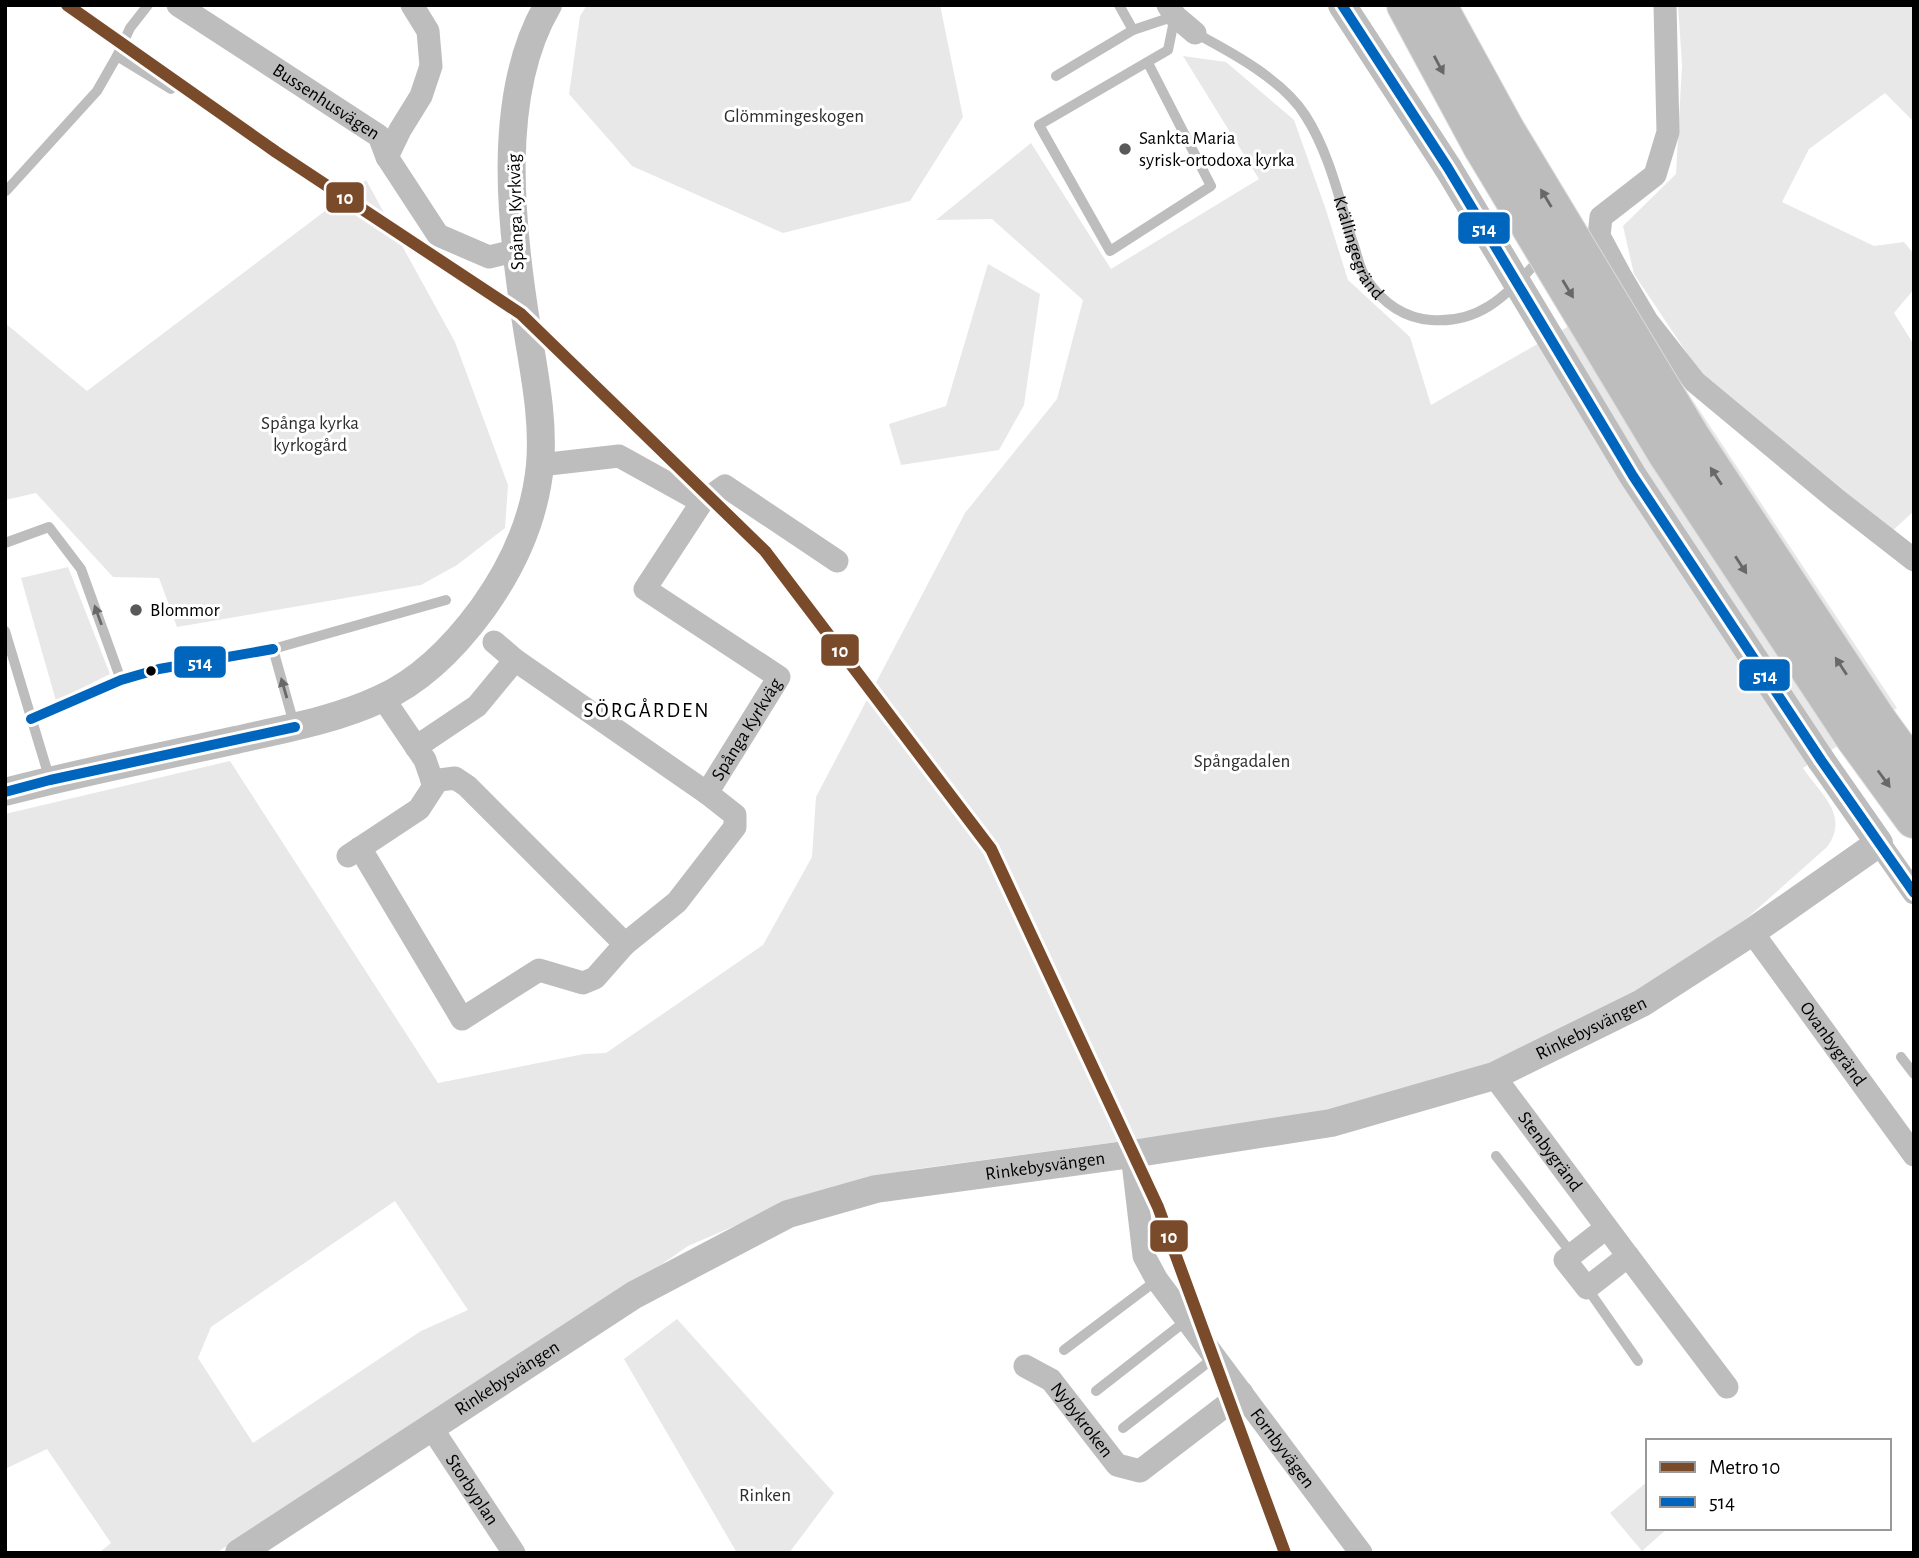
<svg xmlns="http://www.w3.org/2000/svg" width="1919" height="1558" font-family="'Alegreya Sans',sans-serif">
  <rect width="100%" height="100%" fill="#fff"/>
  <path fill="#e8e8e8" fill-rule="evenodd" d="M587,5H940L963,117L910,201L783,233L632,166L569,94L580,16Z
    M1678,5H1914V122L1885,93L1809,149L1782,202L1874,246L1904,242L1914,254V289L1894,313L1914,345V511L1891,532L1707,383L1634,274L1623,226L1676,174L1682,65Z
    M1183,56L1226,62L1294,120L1326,210L1348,280L1410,337L1431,405L1623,295L1897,708L1803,768C1821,795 1850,815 1827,847L1737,927L1623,1000L1496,1061L1323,1114L909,1170L783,1205L688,1246L574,1325L216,1553H99L111,1543L47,1449L5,1469V814L230,761L438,1083L584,1054L606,1053L763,945L812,857L816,797L965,513L1057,399L1083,300L992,219L936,220L1031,143L1111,269L1259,179ZM395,1201L468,1310L421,1331L253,1443L198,1358L211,1327Z
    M366,180L455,342L508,485L505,528L457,565L421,585L177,627L159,578L113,577L36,493L5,500V323L87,391Z
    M988,264L1040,294L1024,405L999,450L901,465L889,424L946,406Z
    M68,567L110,674L56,701L21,578Z
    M677,1319L834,1493L789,1553H737L624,1359Z
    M1648,1481V1528H1668L1642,1551L1610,1513Z"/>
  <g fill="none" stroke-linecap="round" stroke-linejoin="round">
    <g stroke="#dbdbdb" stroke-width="40">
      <path id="motorway" d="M1406,5L1482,146
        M1437,5L1506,131
        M1879,723L1914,771
        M1855,738L1914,819"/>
    </g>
    <g stroke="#bdbdbd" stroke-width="10">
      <path d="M1119,5L1133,30"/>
      <path id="s1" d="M1195,33C1231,52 1283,80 1305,115C1329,152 1339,198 1352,240C1357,252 1359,269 1367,280C1383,303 1403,318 1431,320C1484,324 1509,291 1542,257"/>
      <path d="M117,56L171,89"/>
      <path d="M1056,76L1133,30L1175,16L1168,50L1039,125L1110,251L1211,186L1148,63"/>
      <path d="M6,191L97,91L117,56L130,28L148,5"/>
      <path d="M5,543L49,527L81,569L121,680"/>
      <path d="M5,631L50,780"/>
      <path d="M273,649L294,724"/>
      <path d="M31,719L121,680L159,669L273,649L446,600"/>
      <path d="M1901,1057L1914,1074"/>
      <path d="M1496,1156L1572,1254"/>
      <path d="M1587,1288L1638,1361"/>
      <path d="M1064,1350L1157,1280"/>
      <path d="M1096,1391L1187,1320"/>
      <path d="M1123,1428L1215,1357"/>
    </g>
    <g stroke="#bdbdbd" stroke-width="23">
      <path id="s2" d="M178,5L379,136L387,157L438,235L489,257L514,251"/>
      <path d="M1168,5L1175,16L1195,33"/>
      <path d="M1665,5L1668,132L1655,175L1601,217L1599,236L1620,275L1647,321L1695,382L1837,500L1914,560"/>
      <path d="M387,157L400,130L421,96L431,66L428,31L412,5"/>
      <path d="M540,465L619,456L702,502"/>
      <path d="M416,747L477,706L515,660"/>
      <path d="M432,781L455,778L467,786L625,944"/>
      <path id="s3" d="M707,793L779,677L645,589L702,502L725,486L837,561"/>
      <path d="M1879,843L1914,893"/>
      <path d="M360,848L462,1019L539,970L583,983L595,978L625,944L677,902L735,827V815L707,793L515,660L494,642"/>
      <path d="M348,856L419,809L434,786L425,760L383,698"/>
      <path id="s4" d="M1752,932L1914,1155"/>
      <path id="s5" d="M1494,1076L1628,1256L1587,1288L1565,1260L1606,1228"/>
      <path id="s6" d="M1132,1154L1144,1256L1157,1280L1361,1553"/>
      <path d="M1628,1256L1727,1387"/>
      <path id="s7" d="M1025,1366L1051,1380L1117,1465L1140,1471L1242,1393"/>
      <path id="s8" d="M431,1427L514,1553"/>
    </g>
    <g stroke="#bdbdbd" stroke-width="28">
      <path d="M1342,5L1448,168"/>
      <path d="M5,792C81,772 159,757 236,740C284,729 335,720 380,699C423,680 456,645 483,608C513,566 535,518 540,465C544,419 534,373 527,328C511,229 495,95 548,5"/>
      <path id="s9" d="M239,1553L634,1295L788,1214L876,1189L1132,1154L1331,1123L1494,1076L1642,1003L1752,932L1879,843L1821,760"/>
    </g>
    <use href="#motorway" stroke="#bdbdbd" stroke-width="38"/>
    <g stroke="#dbdbdb" stroke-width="40" stroke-linecap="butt">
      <path id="motorway-bridge" d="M1506,131L1692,439L1879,723
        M1482,146L1666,452L1855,738"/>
    </g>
    <path stroke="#bdbdbd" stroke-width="28" d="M1448,168L1633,476L1821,760"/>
    <use href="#motorway-bridge" stroke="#bdbdbd" stroke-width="38"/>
    <g stroke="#fff" stroke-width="16">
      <path id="bus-1" d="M1342,5L1448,168L1633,476L1821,760L1914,893
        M31,719L121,680L159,669L273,649
        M5,792L50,780L295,727"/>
    </g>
    <use href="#bus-1" stroke="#0065bd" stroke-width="10"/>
    <g stroke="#fff" stroke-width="18">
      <path id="metro-1" d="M67,5L276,152L521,314L765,551L991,849L1158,1207L1285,1553"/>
    </g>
    <use href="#metro-1" stroke="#7a4b2a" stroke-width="12"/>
  </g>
  <defs><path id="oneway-solid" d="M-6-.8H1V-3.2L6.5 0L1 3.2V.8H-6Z" transform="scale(1.75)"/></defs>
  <g fill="#686868">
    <use href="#oneway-solid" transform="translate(1439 65) rotate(62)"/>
    <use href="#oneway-solid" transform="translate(1546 198) rotate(-121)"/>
    <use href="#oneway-solid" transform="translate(1568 289) rotate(59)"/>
    <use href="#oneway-solid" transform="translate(1716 476) rotate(-123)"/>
    <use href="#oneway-solid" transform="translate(1741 565) rotate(57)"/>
    <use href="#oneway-solid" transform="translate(98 615) rotate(-110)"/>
    <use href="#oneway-solid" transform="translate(1841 666) rotate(-123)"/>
    <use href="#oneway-solid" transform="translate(284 688) rotate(-106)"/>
    <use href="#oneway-solid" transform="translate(1884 779) rotate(54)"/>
  </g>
  <g fill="#595959" stroke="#fff" stroke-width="2.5">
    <circle cx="1125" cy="149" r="7"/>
    <circle cx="136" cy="610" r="7"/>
  </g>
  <circle fill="#000" stroke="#fff" stroke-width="2.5" cx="151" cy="671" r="6"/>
  <g text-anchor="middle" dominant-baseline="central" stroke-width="6" stroke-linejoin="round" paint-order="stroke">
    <g font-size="19" fill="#000" stroke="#fff">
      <text stroke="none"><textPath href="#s2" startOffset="177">Bussenhusvägen</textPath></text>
      <text transform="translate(516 212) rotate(-92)">Spånga Kyrkväg</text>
      <text stroke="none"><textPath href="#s1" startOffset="282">Krällingegränd</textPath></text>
      <text stroke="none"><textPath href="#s3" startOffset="75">Spånga Kyrkväg</textPath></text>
      <text stroke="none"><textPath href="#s9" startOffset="1475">Rinkebysvängen</textPath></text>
      <text stroke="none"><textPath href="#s4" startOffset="138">Ovanbygränd</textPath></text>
      <text stroke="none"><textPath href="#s5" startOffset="94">Stenbygränd</textPath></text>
      <text stroke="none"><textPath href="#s9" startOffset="908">Rinkebysvängen</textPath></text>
      <text stroke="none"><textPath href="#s9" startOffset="320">Rinkebysvängen</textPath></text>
      <text stroke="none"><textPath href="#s7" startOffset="80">Nybykroken</textPath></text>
      <text stroke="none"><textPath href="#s6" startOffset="340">Fornbyvägen</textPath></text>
      <text stroke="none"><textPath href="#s8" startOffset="75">Storbyplan</textPath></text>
    </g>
    <g font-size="19" fill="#2d2d2d" stroke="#fff">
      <text x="794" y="116">Glömmingeskogen</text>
      <text x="310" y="423">Spånga kyrka<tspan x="310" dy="22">kyrkogård</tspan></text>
      <text x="1242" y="761">Spångadalen</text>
      <text x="765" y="1495">Rinken</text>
    </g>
    <g font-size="19" fill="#000" stroke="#fff" text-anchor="start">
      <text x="1139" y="138">Sankta Maria<tspan x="1139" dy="22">syrisk-ortodoxa kyrka</tspan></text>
      <text x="150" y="610">Blommor</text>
    </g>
    <g font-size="21" letter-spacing="2" fill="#000" stroke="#fff">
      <text x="647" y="710">SÖRGÅRDEN</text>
    </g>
  </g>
  <g stroke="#fff" stroke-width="2.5">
    <rect x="325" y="181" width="40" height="33" rx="7" fill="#7a4b2a"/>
    <rect x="1457" y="211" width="54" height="34" rx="7" fill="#0065bd"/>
    <rect x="820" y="633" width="40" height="34" rx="7" fill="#7a4b2a"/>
    <rect x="173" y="645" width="54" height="34" rx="7" fill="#0065bd"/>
    <rect x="1738" y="658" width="53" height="34" rx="7" fill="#0065bd"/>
    <rect x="1149" y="1219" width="40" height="34" rx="7" fill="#7a4b2a"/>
  </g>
  <g font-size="19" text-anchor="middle" font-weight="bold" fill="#fff">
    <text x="345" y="204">10</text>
    <text x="1484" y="235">514</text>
    <text x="840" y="657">10</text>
    <text x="200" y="669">514</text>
    <text x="1765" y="682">514</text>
    <text x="1169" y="1243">10</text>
  </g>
  <rect width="1919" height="1558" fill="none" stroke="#000000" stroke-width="14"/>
  <rect x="1646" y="1439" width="245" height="91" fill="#ffffff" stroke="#999999" stroke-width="2"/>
  <rect x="1660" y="1462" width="35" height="10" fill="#7a4b2a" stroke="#999999" stroke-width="2"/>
  <text x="1709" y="1474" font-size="21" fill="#000000">Metro 10</text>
  <rect x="1660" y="1497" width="35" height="10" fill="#0065bd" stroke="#999999" stroke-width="2"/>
  <text x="1709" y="1509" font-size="21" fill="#000000">514</text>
</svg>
